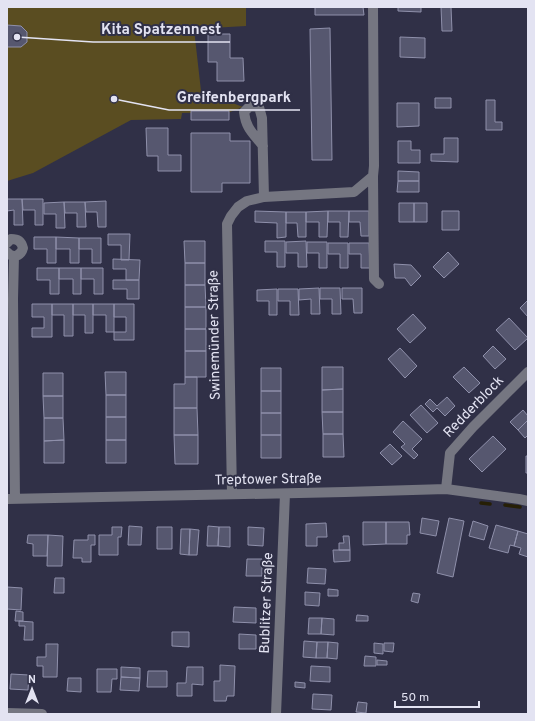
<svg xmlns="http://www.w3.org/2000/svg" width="535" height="721" font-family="Overpass,sans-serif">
  <rect width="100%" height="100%" fill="#303047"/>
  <path fill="#5a4d21" d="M7,7H246V26L194,29L201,91L243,107L230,112L182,113L181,119L131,120L33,173L7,181Z"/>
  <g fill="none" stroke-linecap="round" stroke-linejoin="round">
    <path stroke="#261f06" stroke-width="3.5" d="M481,503L490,504
      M505,505L520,507"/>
  </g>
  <path fill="#56576f" stroke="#8f90ab" d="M315,7H363L364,15H315Z
    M398,7H421V12L398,11Z
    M441,7H451L452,31H442Z
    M7,25L21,26L27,32V42L21,47H7Z
    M330,28L332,160H312L310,29Z
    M208,34H230V58H243L244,81H217V62H208Z
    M400,37L425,38V58L400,57Z
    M435,98H451V108H435Z
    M486,100H495V122H502V130H486Z
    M397,103H419V126L397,127Z
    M191,111H229V120H191Z
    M146,128H168V155H181V171H158V156H147Z
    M191,133H230V141H250V183H222V192H191Z
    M444,138H458V162L431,161V154H444Z
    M398,141H411V150H420V163H398Z
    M398,171L419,172V181H398Z
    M398,181H419V192H397Z
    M7,199H22L23,225H14V210L7,211Z
    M22,199H43V225H35V210H23Z
    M106,201V227H98L97,212H86L85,202Z
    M64,202H85L86,227H77V213H65Z
    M64,202L65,228H56V214H44V203Z
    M399,203H414V222H399Z
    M414,203H427V222H414Z
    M255,211L286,212V237L277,238V223L255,222Z
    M328,211H349L348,237H340V222H328Z
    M328,211L327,237H319V222H306V212Z
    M349,211H369V236H361L360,222H349Z
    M442,211H459V230H442Z
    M286,212H306V237H298L297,223H286Z
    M108,234H130L129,260H121V245H108Z
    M34,237H56V263H47V249H34Z
    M56,237L79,238V263H70V249H56Z
    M79,238H101V263H92V249H79Z
    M184,241H205V263H185Z
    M265,241H285V267H277V252H265Z
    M306,241L307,267H298V253H286V242Z
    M307,242H327V268H319V253H307Z
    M328,243H348V268H340V254H328Z
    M349,243H369L370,268H361V254H349Z
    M448,252L459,264L444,278L433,267Z
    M113,259L140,260L139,280H126V269H113Z
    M185,263H205V285H185Z
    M394,264L411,265L421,276L411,286L405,278H395Z
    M37,268H59V294H50V280H37Z
    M59,268H81V294H73V279H59Z
    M81,268H103V294H94V279H81Z
    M113,280H139V299H127V289H113Z
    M185,285H205L206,307H185Z
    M319,288L320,314H311V299L299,300V289Z
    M320,288H340L341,314H332V299H320Z
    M342,288H362V313H354L353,299H342Z
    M277,289V315H269V301H257V290Z
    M278,289H298L299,315H290V301H278Z
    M528,300V317L520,308Z
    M32,304H52V337H32V328H44V317H32Z
    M52,304H73V336H64V315H52Z
    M73,304H93V333H85V315H73Z
    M93,304H114V332H106V315H93Z
    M114,304H134V340H114V332H126V317H114Z
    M185,307H206V329H185Z
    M413,314L426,328L410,343L397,329Z
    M509,318L528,338L515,350L496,330Z
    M185,329H206V351H185Z
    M493,346L506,359L495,369L483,356Z
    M400,348L417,366L405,378L388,359Z
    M185,351H206V377H185Z
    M322,367H343V389L322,390Z
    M464,367L480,383L469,393L453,377Z
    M261,368H281V391H261Z
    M105,372H126V395H106Z
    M43,373H63V396H43Z
    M185,377H197V408H174V384H185Z
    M343,389V412H322V390Z
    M261,391H281V413H261Z
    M106,395H126V417H106Z
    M43,396H63V418H44Z
    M447,397L455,406L445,416L437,408L433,412L425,404L430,399L437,406Z
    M421,405L438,423L427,433L410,415Z
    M174,408H197L198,435H174Z
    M523,410L528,416V420L518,430L510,422Z
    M322,412H343V434H323Z
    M261,413H281V435H261Z
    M106,417H126V440H106Z
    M44,418H63L64,440L44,441Z
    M528,420V435L525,438L518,430Z
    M403,421L422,439L412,449L418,455L414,459L401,447L405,444L393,432Z
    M323,434H343L344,457H323Z
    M174,435H198V464H175Z
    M261,435H281V458H261Z
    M493,436L506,449L482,472L469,459Z
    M64,440V463H44V441Z
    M106,440H126V463H106Z
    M390,444L402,456L392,465L380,453Z
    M526,456H528V473H526Z
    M422,518L439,521L436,536L420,533Z
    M449,518L464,521L453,577L437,573Z
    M473,521L488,526L484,540L469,536Z
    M363,522H386V544L363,545Z
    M386,522H409L410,535H407V544H386Z
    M326,523L327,537H317V546H306V524Z
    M496,525L518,531L514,546L510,545L508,553L489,548Z
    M129,526L142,527L141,545H128Z
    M208,526L219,527L218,546H207Z
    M112,527H122L121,537H118V555H99V535H112Z
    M157,527H172V549H157Z
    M219,527H230V547L218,546Z
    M248,527L264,528L263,546L248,545Z
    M181,529H190L189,555L180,554Z
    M190,529L199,530L197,555H189Z
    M518,531L528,534V557L519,554L521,548L514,546Z
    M28,535H48L47,556H33V544L27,543Z
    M48,535L63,536L62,566H47Z
    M88,535H95V545H91V562H82V558H73L74,540H88Z
    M343,536H349L350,550H339V543H344Z
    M333,550H350V561L334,562Z
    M247,559H262V576H246Z
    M308,568L326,569L325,584L307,583Z
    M55,578H64V593H54Z
    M7,587L22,588L21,610L7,609Z
    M328,589L338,590V596H328Z
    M305,592L320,593L319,606L305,605Z
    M413,593L420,594L418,603L411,601Z
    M234,607L256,608V623L233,622Z
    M16,611L23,612V621H15Z
    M357,615L368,616V621H356Z
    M309,618H322L321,634H308Z
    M322,618L334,619V635L321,634Z
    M19,621L33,622V640H24L25,626H19Z
    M172,632H189V647L172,646Z
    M239,634L256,635V649H239Z
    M304,641L317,642L316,658L303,657Z
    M317,642H328L327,658H316Z
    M328,642L338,643L337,659L327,658Z
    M374,643L383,644V654L374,653Z
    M384,643H394L393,652L384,651Z
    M46,644H58L57,677H43V666H37V657H46Z
    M365,656L376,657V666H364Z
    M377,660L387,661V665H377Z
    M220,665L235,666L234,696H227L226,701H214V681H220Z
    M311,666L330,667V682L310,681Z
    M121,667L140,668V678L121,677Z
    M187,667H203V685L192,684V696H177V683H186Z
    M97,669H117V679H112L111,692H97Z
    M148,671H167V687H147Z
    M11,674L29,675L28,690L10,689Z
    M121,677L140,678L139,691L120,690Z
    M68,678H81V692L67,691Z
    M295,682L305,683V688L295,687Z
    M313,694L332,695L331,710L312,709Z
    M358,702L367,703L366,713L356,712Z"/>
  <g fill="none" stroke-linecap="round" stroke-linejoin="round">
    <path stroke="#757681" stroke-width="10" d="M263,146C253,133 246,129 244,112L250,106L259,107L262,118L264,197
      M373,176L374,279L379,284
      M7,243L11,239C18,239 21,241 23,248C21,256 13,259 7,252
      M14,256L13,299L15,499
      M446,489L450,453L473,427L528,372
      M232,494L227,224L231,216L238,207L247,201L264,197L354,192L373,176L374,166L373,7
      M7,499L345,492L446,489L519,499L528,501
      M7,713L42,714
      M276,714L285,494"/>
  </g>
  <g text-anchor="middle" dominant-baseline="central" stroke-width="4" stroke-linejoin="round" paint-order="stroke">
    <g font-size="14" fill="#e3e3f2" stroke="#303047">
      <text transform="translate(215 335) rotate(-91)">Swinemünder Straße</text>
      <text transform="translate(474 407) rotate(-46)">Redderblock</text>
      <text transform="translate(268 480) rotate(-1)">Treptower Straße</text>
      <text transform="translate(267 603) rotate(-88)">Bublitzer Straße</text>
    </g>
  </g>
  <path fill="none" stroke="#e3e3f2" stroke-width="1.5" d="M17 37L93 42H230M114 99L169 110H300"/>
  <g fill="#e3e3f2" stroke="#303047" stroke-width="1.5">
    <circle cx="17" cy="37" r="4"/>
    <circle cx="114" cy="99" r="4"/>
  </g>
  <g font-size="15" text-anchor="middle" font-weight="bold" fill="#e3e3f2" stroke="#303047" stroke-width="4" stroke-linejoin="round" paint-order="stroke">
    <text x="161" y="34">Kita Spatzennest</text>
    <text x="234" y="102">Greifenbergpark</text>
  </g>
  <rect width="535" height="721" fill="none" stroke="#e3e3f2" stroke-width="16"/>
  <g transform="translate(32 689)" stroke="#303047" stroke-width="3" paint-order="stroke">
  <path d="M0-3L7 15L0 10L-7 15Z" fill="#e3e3f2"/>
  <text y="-6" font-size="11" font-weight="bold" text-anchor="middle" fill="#e3e3f2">N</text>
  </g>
  <path d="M395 701v6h84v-6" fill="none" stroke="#e3e3f2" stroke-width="2"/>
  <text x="401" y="701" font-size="12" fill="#e3e3f2" stroke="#303047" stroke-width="3" paint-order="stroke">50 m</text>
</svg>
